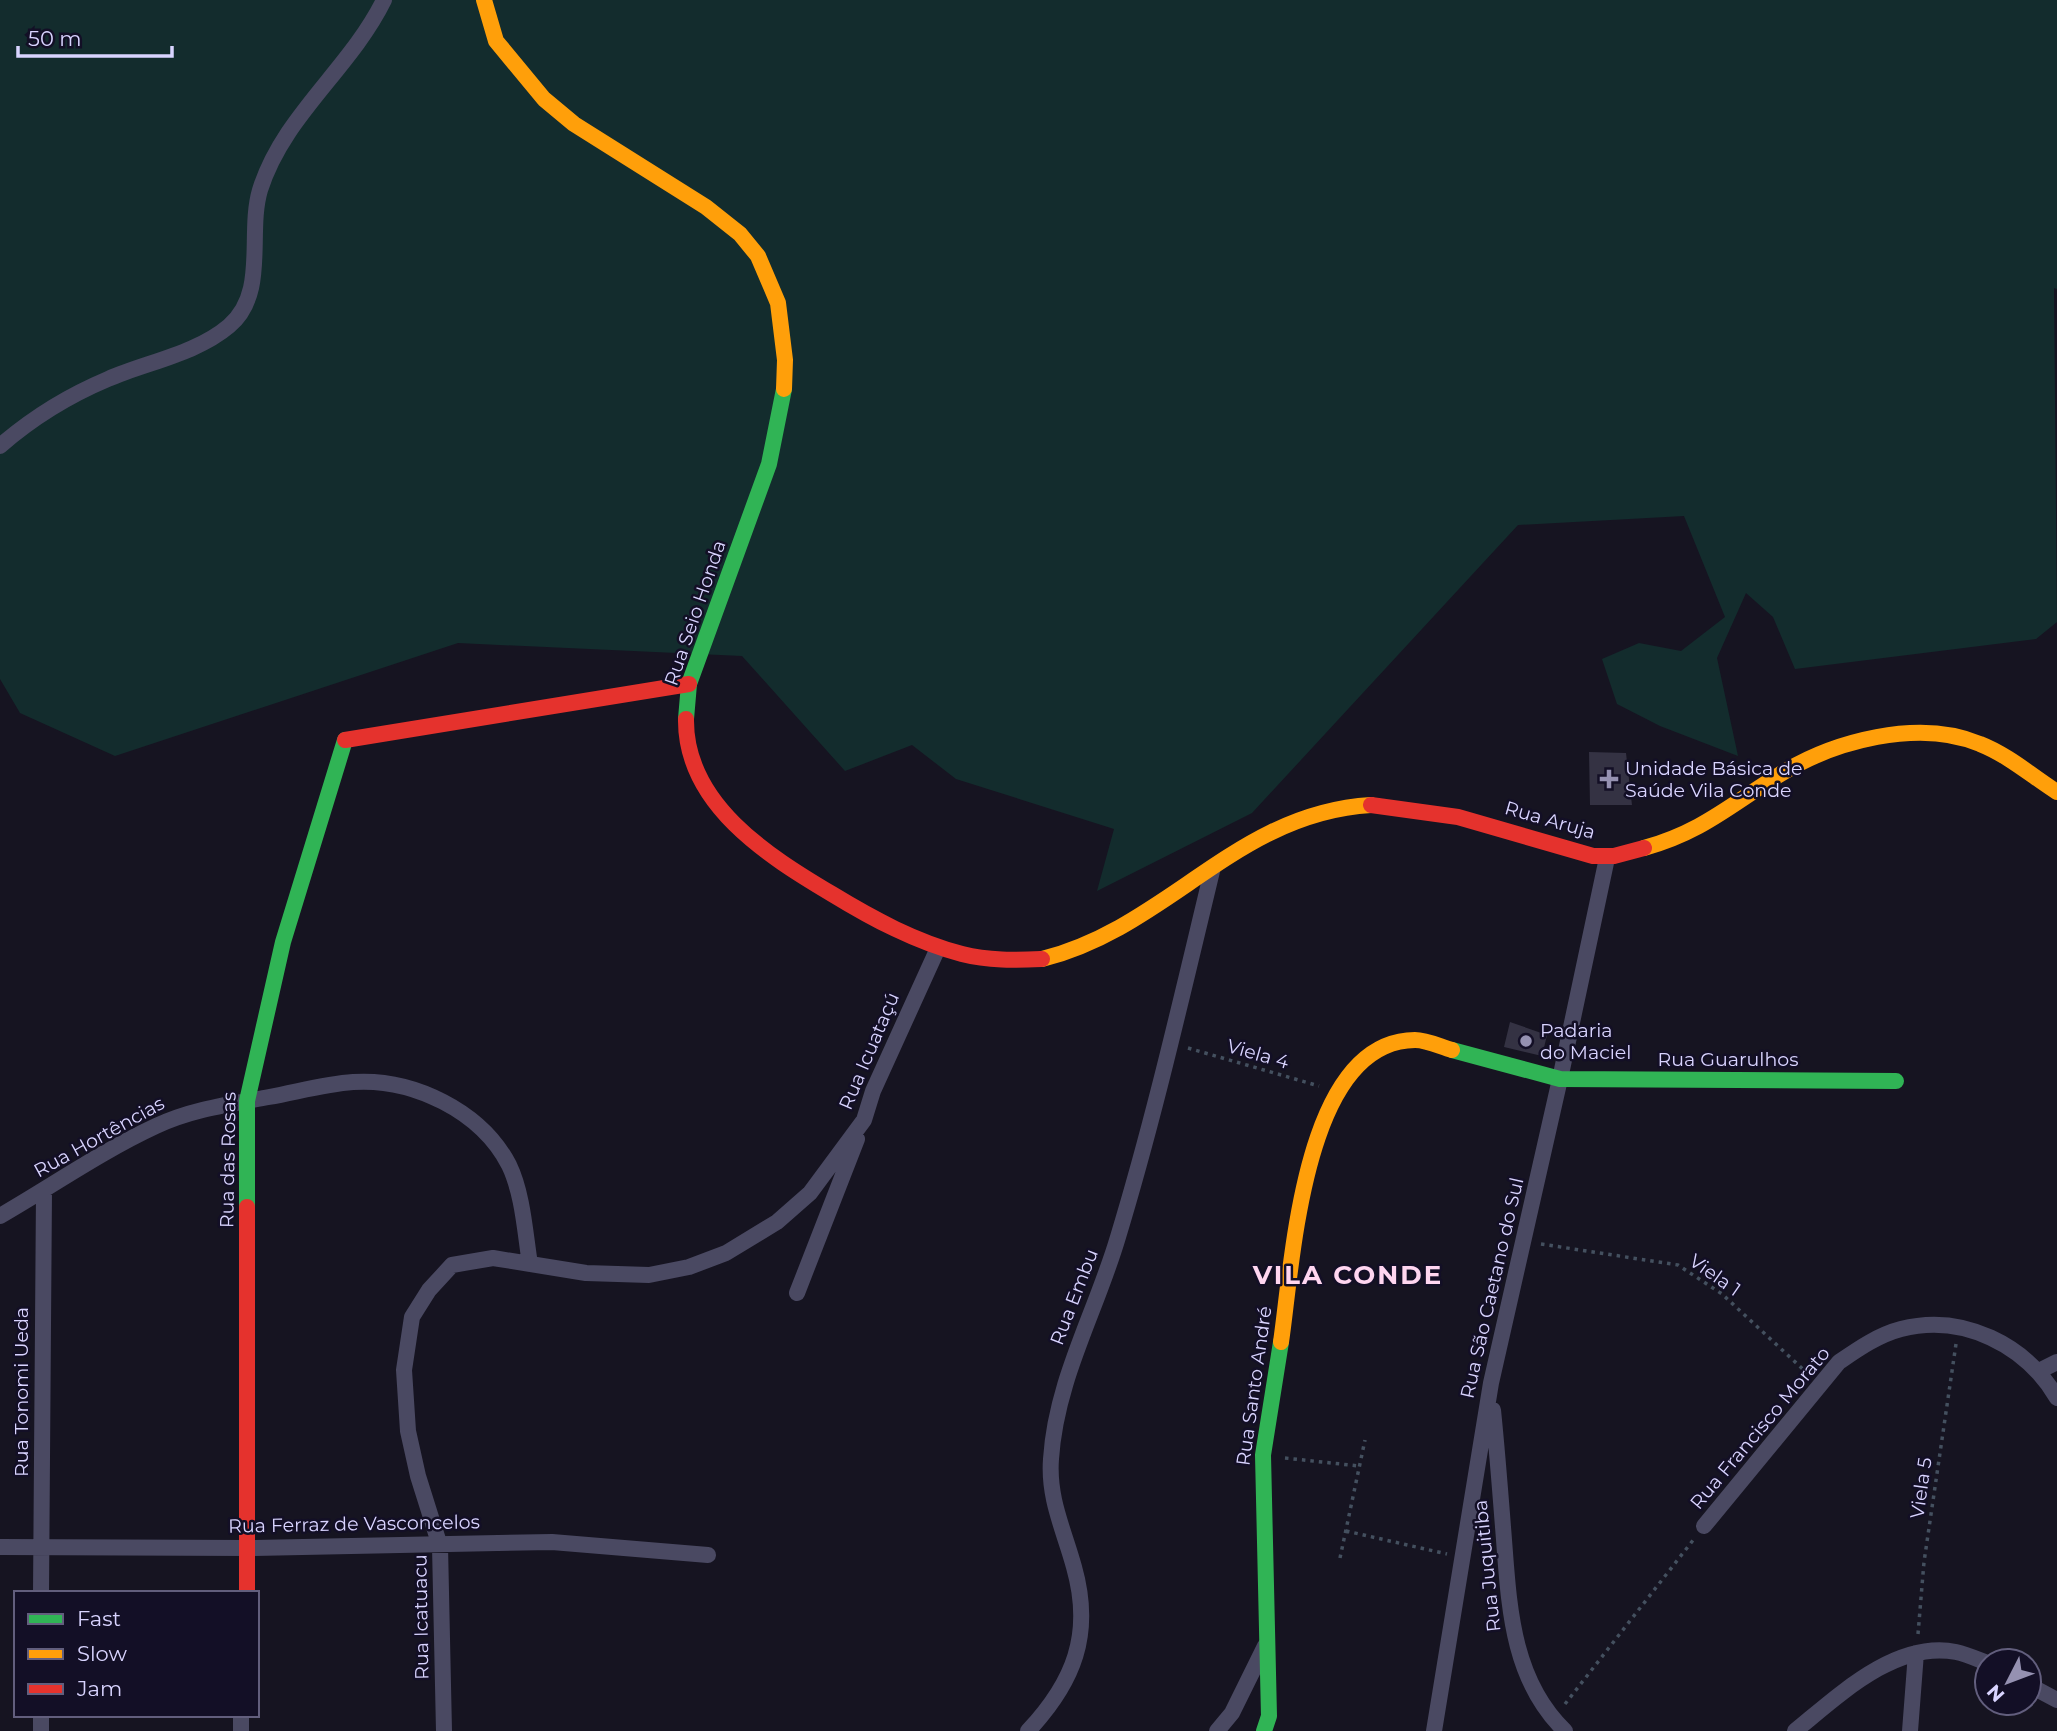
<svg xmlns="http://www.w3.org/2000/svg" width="2057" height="1731" font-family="Montserrat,sans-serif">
  <rect width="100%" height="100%" fill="#161421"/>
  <path fill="#132c2d" d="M0,0H2057V289L2054,288L2057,622L2036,639L1795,669L1773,617L1746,593L1717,658L1738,756L1660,726L1617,704L1602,659L1639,643L1681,651L1725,617L1684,516L1518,525L1252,813L1097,891L1114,829L956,779L912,745L845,771L742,656L458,643L115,756L20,713L0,679Z"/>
  <path fill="#343243" d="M1589,752L1626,753L1632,805H1590Z
    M1510,1022L1547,1035L1542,1056L1504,1047Z"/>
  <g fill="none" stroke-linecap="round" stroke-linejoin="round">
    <path stroke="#44505f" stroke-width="3.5" stroke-dasharray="3.5 5" stroke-linecap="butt" d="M1188,1048L1319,1086
      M1541,1244L1678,1265L1722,1294L1807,1373
      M1285,1458L1359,1466
      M1346,1531L1447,1554
      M1340,1558L1365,1440
      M1918,1634L1924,1562L1956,1344
      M1565,1704L1694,1539"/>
    <path stroke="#4a4962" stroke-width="16" d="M0,446C31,419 70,395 108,379C147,362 196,354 229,326C268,293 247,234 260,190C283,116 350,69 384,0
      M0,1216C52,1186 102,1151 156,1126C192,1109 231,1104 269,1097C297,1092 325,1084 353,1082C413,1078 481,1111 509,1165C523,1194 525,1233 530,1264
      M797,1293L857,1139
      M2039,1371L2057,1362
      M1493,1410C1497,1449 1500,1488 1503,1527C1509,1599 1509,1677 1565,1731
      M1704,1526L1839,1362C1858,1349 1878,1335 1901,1329C1963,1313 2026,1345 2057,1398
      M0,1547L249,1548L552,1542L708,1555
      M41,1593L44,1191
      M2029,1685L2057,1700
      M41,1731V1715
      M241,1731V1715
      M444,1731L440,1546L418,1476L408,1431L404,1370L412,1317L429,1290L452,1265L493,1258L586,1273L649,1275L689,1267L726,1253L777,1222L810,1193L864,1120L873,1091L938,948
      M1028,1731C1074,1682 1093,1634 1074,1567C1064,1530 1048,1499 1051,1459C1056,1380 1096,1312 1118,1237C1155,1115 1183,991 1213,867
      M1217,1731L1232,1713L1265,1646
      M1434,1731L1491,1383L1560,1079L1607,858
      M1795,1731C1838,1696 1896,1640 1956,1652C1966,1654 1977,1659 1987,1663
      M1910,1731L1916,1653"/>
    <path stroke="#30b455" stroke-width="16" d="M686,719L689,684L769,464L784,389
      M1452,1050L1560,1079L1896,1081
      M247,1207V1101L283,942L345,740
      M1264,1731L1269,1716L1263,1455L1281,1342"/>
    <path stroke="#ff9f0a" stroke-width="16" d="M484,0L496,41L544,99L574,124L706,207L740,234L758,256L778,303L785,360L784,389
      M1644,848C1702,832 1730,805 1779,775C1833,741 1919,718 1980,744C2008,755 2032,776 2057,792
      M1042,959C1169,927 1236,813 1371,805
      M1281,1342C1293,1261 1303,1041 1415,1040C1427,1040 1441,1047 1452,1050"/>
    <path stroke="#e5322d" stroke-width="16" d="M686,719C685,804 768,856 832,894C873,919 916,942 962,954C989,961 1015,960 1042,959
      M345,740L689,684
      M1371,805L1458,817L1593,856H1614L1644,848
      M247,1207V1593"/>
  </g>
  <g fill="#9591b1" stroke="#130f26" stroke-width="2.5">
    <path d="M1605.5 768.5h7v7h7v7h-7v7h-7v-7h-7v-7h7z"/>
    <circle cx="1526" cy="1041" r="7"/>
  </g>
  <g text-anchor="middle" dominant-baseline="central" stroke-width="5" stroke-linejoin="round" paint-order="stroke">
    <g font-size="19" fill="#d9d4ff" stroke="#130f26">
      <text transform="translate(695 613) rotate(-71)">Rua Seio Honda</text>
      <text transform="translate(1550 820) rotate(16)">Rua Aruja</text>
      <text transform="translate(869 1051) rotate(-67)">Rua Icuataçú</text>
      <text transform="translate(1258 1054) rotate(16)">Viela 4</text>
      <text x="1728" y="1059">Rua Guarulhos</text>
      <text transform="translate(99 1137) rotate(-29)">Rua Hortências</text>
      <text transform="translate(228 1160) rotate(-89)">Rua das Rosas</text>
      <text transform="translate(1715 1275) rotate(35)">Viela 1</text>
      <text transform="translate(1492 1288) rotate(-77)">Rua São Caetano do Sul</text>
      <text transform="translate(1074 1297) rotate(-69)">Rua Embu</text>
      <text transform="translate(1254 1386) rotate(-82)">Rua Santo André</text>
      <text transform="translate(21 1392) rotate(-90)">Rua Tonomi Ueda</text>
      <text transform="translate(1760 1428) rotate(-50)">Rua Francisco Morato</text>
      <text transform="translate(1921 1488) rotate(-82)">Viela 5</text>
      <text transform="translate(354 1524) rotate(-1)">Rua Ferraz de Vasconcelos</text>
      <text transform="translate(1487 1566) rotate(-96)">Rua Juquitiba</text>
      <text transform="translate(421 1617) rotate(-91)">Rua Icatuacu</text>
    </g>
    <g font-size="19" fill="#d9d4ff" stroke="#130f26" text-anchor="start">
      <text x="1625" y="768">Unidade Básica de<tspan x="1625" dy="22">Saúde Vila Conde</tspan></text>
      <text x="1540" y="1030">Padaria<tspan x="1540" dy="22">do Maciel</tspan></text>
    </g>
    <g font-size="26" font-weight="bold" letter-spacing="2" fill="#ffd6f0" stroke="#130f26">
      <text x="1348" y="1275">VILA CONDE</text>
    </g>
  </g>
  <rect x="14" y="1591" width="245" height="126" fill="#130f26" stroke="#625e7d" stroke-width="2"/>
  <rect x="28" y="1614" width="35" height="10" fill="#30b455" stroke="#625e7d" stroke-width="2"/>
  <text x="77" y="1626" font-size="21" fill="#d9d4ff">Fast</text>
  <rect x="28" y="1649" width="35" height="10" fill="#ff9f0a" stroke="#625e7d" stroke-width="2"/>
  <text x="77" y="1661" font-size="21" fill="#d9d4ff">Slow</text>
  <rect x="28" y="1684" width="35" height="10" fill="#e5322d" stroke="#625e7d" stroke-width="2"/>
  <text x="77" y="1696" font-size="21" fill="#d9d4ff">Jam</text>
  <g transform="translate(2008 1682) rotate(228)"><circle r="33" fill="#130f26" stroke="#625e7d" stroke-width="2"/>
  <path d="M0-5L12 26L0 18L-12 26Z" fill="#9591b1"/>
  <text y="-10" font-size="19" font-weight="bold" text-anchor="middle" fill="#d9d4ff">N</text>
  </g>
  <path d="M18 46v10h154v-10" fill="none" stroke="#d9d4ff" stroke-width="3.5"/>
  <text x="28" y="46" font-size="21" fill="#d9d4ff" stroke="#130f26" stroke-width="5" paint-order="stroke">50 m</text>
</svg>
